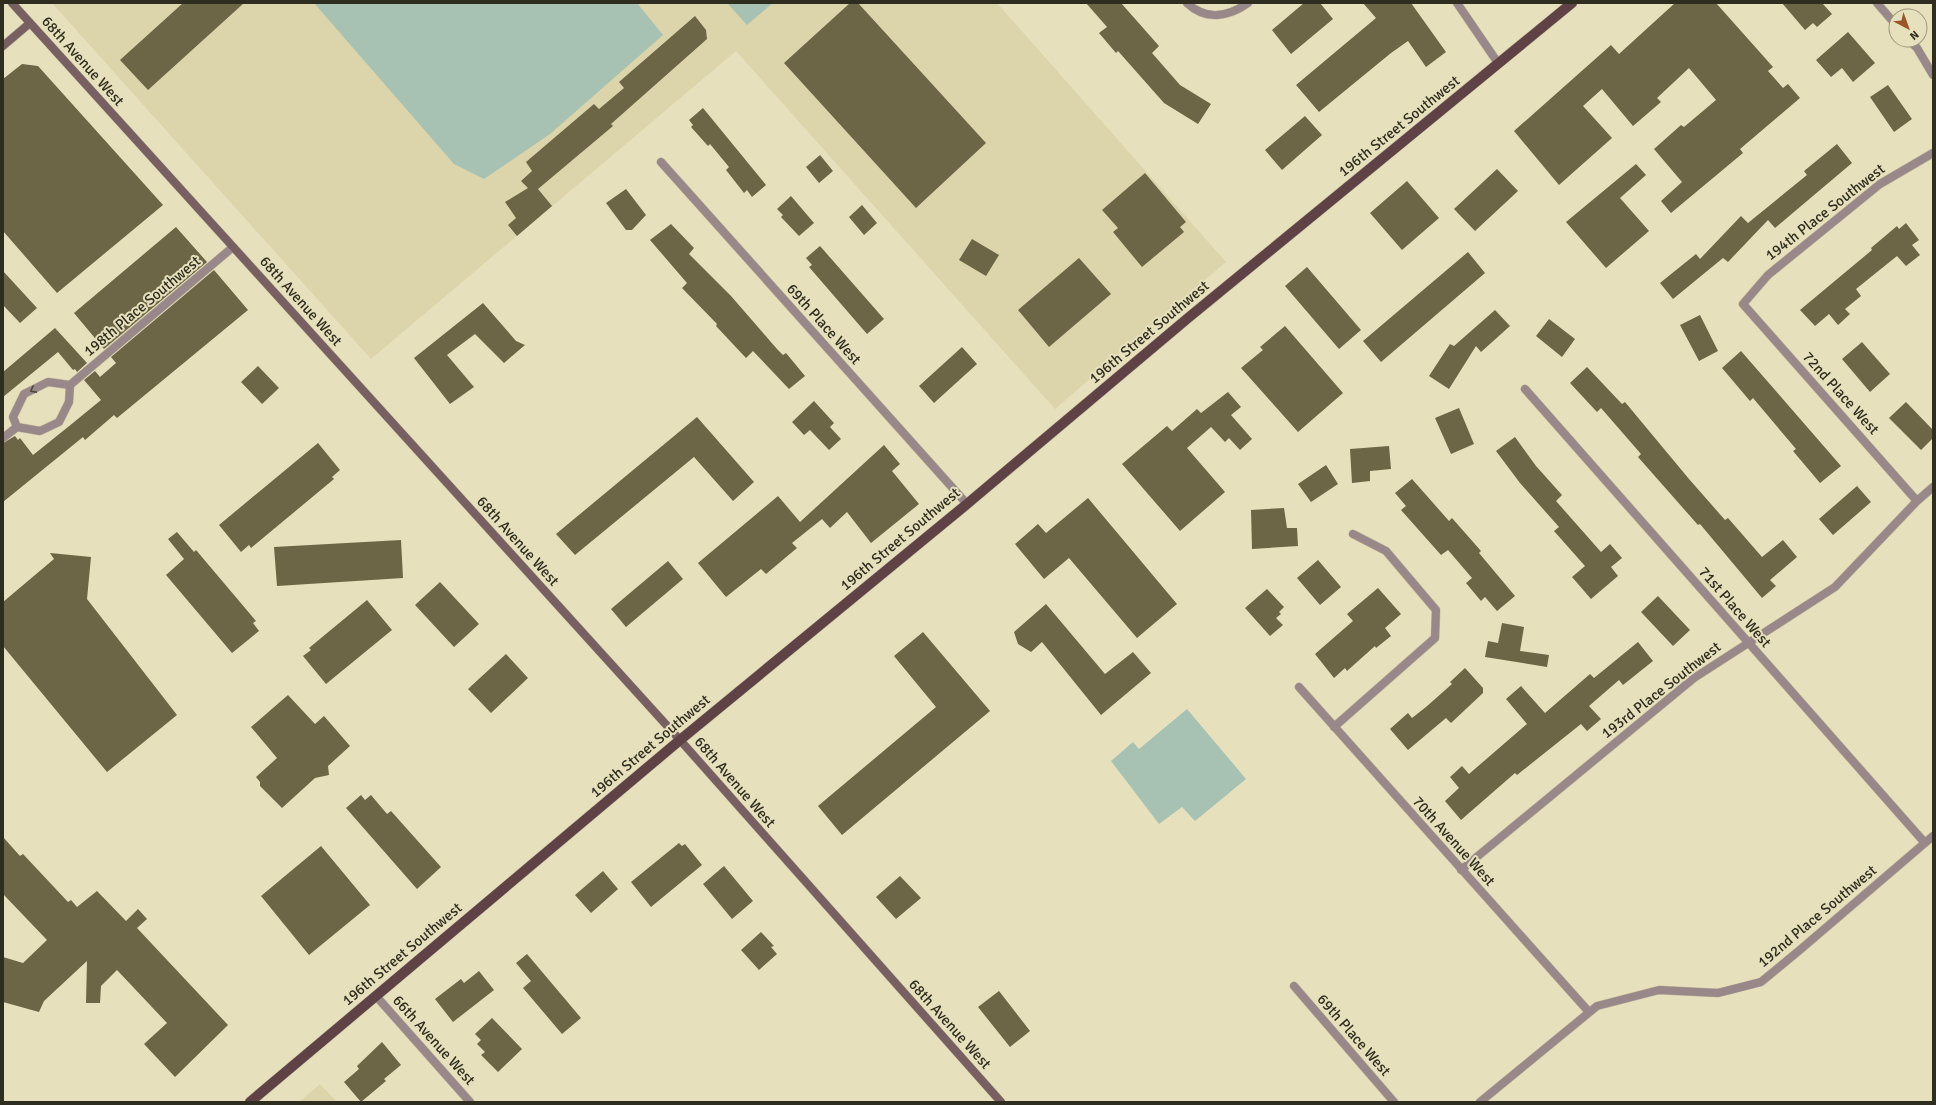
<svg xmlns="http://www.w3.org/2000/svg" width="1936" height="1105" font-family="Signika,sans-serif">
  <rect width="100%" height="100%" fill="#e7e0bd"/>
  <path fill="#dcd4aa" d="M52,3H727L747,24L773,3H997L1226,262L1055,409L736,51L371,359Z
    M320,1084L337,1102H299Z"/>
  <path fill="#a7c2b3" d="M314,3H637L663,35L550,134L484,179L454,164Z
    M727,3H773L747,25Z
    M1187,709L1246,779L1195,821L1182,807L1159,824L1111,761L1133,742L1139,749Z"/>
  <path fill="#6c6546" d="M183,3H244L148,90L120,60Z
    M850,3H858L986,143L916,208L784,63Z
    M1086,3H1121L1159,46L1152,53L1180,85L1211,104L1198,124L1164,103L1118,51L1116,53L1099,33L1107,27Z
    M1304,3H1320L1333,19L1291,54L1272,30Z
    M1363,3H1411L1446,52L1426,67L1408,41L1391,53L1319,112L1296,85L1376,18Z
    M1675,3H1716L1773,67L1768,71L1783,88L1788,84L1800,98L1740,149L1743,153L1671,213L1661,201L1682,182L1654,149L1681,125L1684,127L1716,100L1689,68L1657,98L1661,102L1633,126L1602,89L1583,106L1612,138L1559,185L1514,131L1611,45L1619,54Z
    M1782,3H1822L1832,14L1817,27L1813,23L1805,30Z
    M695,16L706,30L707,39L611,124L613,126L538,189L552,206L517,236L508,225L516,218L505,202L528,188L521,181L532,171L526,162L594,104L599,109L624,88L619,82Z
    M1848,32L1875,63L1853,82L1842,68L1831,77L1816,60Z
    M22,64L38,66L163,205L57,293L3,231V79Z
    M1888,85L1912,119L1894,132L1870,97Z
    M703,108L766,185L752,197L747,190L744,193L726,170L729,167L710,144L708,146L691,127L693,125L689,120Z
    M1305,116L1322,135L1282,170L1265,150Z
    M1837,144L1852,163L1775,228L1768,220L1728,262L1723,258L1673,299L1660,283L1696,254L1700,259L1741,216L1748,223L1807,175L1804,171Z
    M820,155L833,171L819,183L806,167Z
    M1636,164L1646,175L1620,198L1649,231L1606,268L1566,222Z
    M1497,169L1518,191L1475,231L1454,209Z
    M1145,173L1186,222L1180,227L1184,232L1142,267L1113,232L1118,228L1102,210Z
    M1407,181L1439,218L1402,250L1370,213Z
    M626,189L646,215L632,230H626L606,203Z
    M791,196L814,223L799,236L781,217L783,215L777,209Z
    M862,205L877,223L864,235L849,217Z
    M1906,223L1919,240L1912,245L1920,255L1906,266L1897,256L1856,289L1861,296L1845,309L1850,314L1838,325L1829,314L1815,326L1800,310L1872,250L1871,248L1897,226L1899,229Z
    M671,224L694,248L689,254L731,296L777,349L783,355L786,353L805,376L789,389L753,351L746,358L716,326L717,324L682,288L687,283L650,240Z
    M176,227L207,262L104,349L74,313Z
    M972,239L999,255L986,276L959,260Z
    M820,246L884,319L867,334L809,267L812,265L806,258Z
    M1468,252L1485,273L1381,362L1363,341Z
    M1079,258L1111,294L1049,347L1018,310Z
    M1307,267L1361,330L1339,349L1285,286Z
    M214,270L248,310L117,418L114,415L85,440L83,437L3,502V443L15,436L18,440L20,438L33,455L68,427L101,400L84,380L95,371L100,377L116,363L111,357Z
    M3,271L37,308L20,323L3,305Z
    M483,303L516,341L525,345L504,363L475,334L447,355L474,387L450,404L414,358Z
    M1495,310L1510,326L1481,352L1476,346L1449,389L1429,376L1450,344L1454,346Z
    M1700,315L1718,351L1699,361L1680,325Z
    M1549,319L1575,339L1562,357L1536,336Z
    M1285,326L1343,393L1298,432L1241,368L1263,350L1260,347Z
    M55,328L87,363L77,372L75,369L73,370L58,352L3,397V372Z
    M1862,342L1890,374L1870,392L1842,359Z
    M962,347L977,364L934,403L919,386Z
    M1741,351L1841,466L1820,483L1793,451L1796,449L1753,398L1750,401L1722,368Z
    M258,366L279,388L262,404L241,382Z
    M1587,367L1622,404L1625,402L1689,479L1725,520L1728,518L1762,557L1783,540L1797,557L1770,580L1776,586L1762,598L1700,524L1698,525L1638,457L1641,454L1601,408L1597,412L1570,383Z
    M1228,392L1241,407L1231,415L1252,439L1240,450L1229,438L1225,442L1211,427L1187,448L1225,492L1180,531L1122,464L1167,426L1172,431L1197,409L1201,413Z
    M814,401L834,423L830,427L841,439L829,450L810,430L804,435L792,422Z
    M1906,402L1933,430V438L1921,450L1889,418Z
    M1459,408L1474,444L1451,454L1435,418Z
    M697,417L754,482L733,501L694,457L575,555L556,534Z
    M1515,437L1536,466L1562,495L1556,501L1601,552L1610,544L1622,558L1611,567L1618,576L1591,599L1572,577L1585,566L1554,531L1559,527L1520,483L1496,451Z
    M318,443L340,470L332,477L334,479L251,548L249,545L241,552L219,525Z
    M884,445L900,464L892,471L919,504L871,543L847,512L830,528L822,519L792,543L797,548L766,574L761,569L726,597L698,563L778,496L800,522Z
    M1389,446L1391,469L1370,471V481L1352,483L1350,449Z
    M1326,465L1338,484L1311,502L1298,484Z
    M1412,479L1449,521L1452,518L1481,551L1479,553L1515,596L1497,611L1485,597L1481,601L1466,583L1472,578L1448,550L1441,555L1401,510L1406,506L1395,493Z
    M1857,486L1871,502L1833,535L1819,519Z
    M1088,498L1177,604L1137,638L1069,558L1044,579L1015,544L1038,524L1046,533Z
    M1284,508L1287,528H1297L1298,546L1252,549L1251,510Z
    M177,532L194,552L196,550L256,621L253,623L259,631L232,653L166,575L184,559L168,539Z
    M401,540L403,578L277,586L274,547Z
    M50,553L91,557L87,599L177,715L107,772L3,646V602L54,559Z
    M1318,560L1341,587L1320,605L1297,578Z
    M668,561L683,579L626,627L611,609Z
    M440,582L479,624L454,647L415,605Z
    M1378,588L1401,614L1385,628L1391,636L1376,648L1375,646L1347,671L1345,668L1334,678L1315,654L1353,621L1347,614Z
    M1267,589L1284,607L1279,612L1281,614L1276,618L1283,625L1270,636L1245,608Z
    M1658,596L1690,630L1673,646L1641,612Z
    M367,600L392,630L326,684L303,656L311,650L309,648Z
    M1046,604L1105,674L1133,652L1151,673L1101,715L1042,642L1031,652L1018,644L1014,632Z
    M1502,623L1524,627L1520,651L1549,655L1547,667L1485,657L1488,641L1498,643Z
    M923,632L990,711L842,835L818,806L936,707L894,656Z
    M1638,642L1653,661L1623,685L1619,680L1589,706L1601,719L1587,731L1581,724L1517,775L1515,773L1461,820L1445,801L1459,788L1450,777L1462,766L1469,774L1527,724L1506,699L1521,686L1545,713L1590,674L1594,678Z
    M506,654L528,678L491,713L468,689Z
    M1465,668L1483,688V693L1451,723L1446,718L1408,750L1390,729L1408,713L1412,718L1426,707L1452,684L1450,682Z
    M288,695L315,724L324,716L350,746L328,766L329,775L315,778L282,808L260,786V782L256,777L277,758L251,727Z
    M361,795L365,800L371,795L387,814L391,811L441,867L417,889L346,808Z
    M3,837L20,856L23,854L68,902L71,900L77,907L97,891L126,921L138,909L147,919L137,928L228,1025L175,1077L144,1044L167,1023L117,970L101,986L100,1003H86L87,961L44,1001L39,1012L3,1002V957L23,963L47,940L3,894Z
    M679,843L682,846L685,844L702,865L651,907L631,882Z
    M321,846L370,905L309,955L261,896Z
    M724,866L753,901L732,919L703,884Z
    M603,871L618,889L591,913L575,895Z
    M900,876L921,898L896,919L876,897Z
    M761,932L774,946L771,947L777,954L759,970L741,950Z
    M527,954L581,1018L562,1034L523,988L531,981L516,963Z
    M479,971L494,990L453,1022L435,999L461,979L464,983Z
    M999,991L1030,1031L1010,1047L978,1007Z
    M492,1018L522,1049L498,1072L481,1055L485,1052L477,1044L481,1040L475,1034Z
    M382,1042L401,1065L384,1079L386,1081L361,1102L344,1082L359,1069L357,1066Z"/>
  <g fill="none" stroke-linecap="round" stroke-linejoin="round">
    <g stroke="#c2bc9d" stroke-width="9">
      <path id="street" d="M1187,3C1206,21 1228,17 1248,3
        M1457,3L1498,63
        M1877,3L1896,25
        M1909,40L1917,48L1933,75
        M661,162L967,504
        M1525,389L1925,843
        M17,427L40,431L59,422L69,402L70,385L233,247
        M17,427L13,417L24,394L48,382L70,385
        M3,438L17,427
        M1917,501L1743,304L1768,275L1880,184L1933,153
        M1299,687L1589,1012
        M1334,727L1435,638L1436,610L1386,551L1353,534
        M1461,870L1694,678L1835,587L1917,501L1933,487
        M1294,986L1394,1102
        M376,996L470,1102
        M1480,1102L1597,1006L1659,990L1718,993L1761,982L1801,949L1933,836"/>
    </g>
    <g stroke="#c2bc9d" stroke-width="9">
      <path id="secondary" d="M12,3L680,740L1001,1102
        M3,46L30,23"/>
    </g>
    <g stroke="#c2bc9d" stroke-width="11">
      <path id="primary" d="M250,1102L680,740L967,504L1188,318L1572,3"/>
    </g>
    <use href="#street" stroke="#99888a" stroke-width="8"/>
    <use href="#secondary" stroke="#775f62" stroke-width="8"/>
    <use href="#primary" stroke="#5e4246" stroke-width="10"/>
  </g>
  <defs><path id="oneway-chevron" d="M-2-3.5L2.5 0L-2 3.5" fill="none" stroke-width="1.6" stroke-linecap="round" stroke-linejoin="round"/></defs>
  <use stroke="#4f483f" href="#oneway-chevron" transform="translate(33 390) rotate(152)"/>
  <g text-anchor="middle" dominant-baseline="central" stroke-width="4" stroke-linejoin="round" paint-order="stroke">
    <g font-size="15" fill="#2f2d1f" stroke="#e7e0bd">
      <text transform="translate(83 61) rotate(48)">68th Avenue West</text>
      <text transform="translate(1399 126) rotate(-39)">196th Street Southwest</text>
      <text transform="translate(1825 212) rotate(-38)">194th Place Southwest</text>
      <text transform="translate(301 301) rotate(48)">68th Avenue West</text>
      <text transform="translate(142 306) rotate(-40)">198th Place Southwest</text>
      <text transform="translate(824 324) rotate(48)">69th Place West</text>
      <text transform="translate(1149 332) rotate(-40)">196th Street Southwest</text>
      <text transform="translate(1841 393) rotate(48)">72nd Place West</text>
      <text transform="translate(900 539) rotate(-40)">196th Street Southwest</text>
      <text transform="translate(518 541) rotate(48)">68th Avenue West</text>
      <text transform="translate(1735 607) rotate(49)">71st Place West</text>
      <text transform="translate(1661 690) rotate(-38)">193rd Place Southwest</text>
      <text transform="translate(650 746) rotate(-40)">196th Street Southwest</text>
      <text transform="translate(735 782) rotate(49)">68th Avenue West</text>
      <text transform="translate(1454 841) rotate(48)">70th Avenue West</text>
      <text transform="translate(1817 916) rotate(-40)">192nd Place Southwest</text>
      <text transform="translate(402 954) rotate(-40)">196th Street Southwest</text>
      <text transform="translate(950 1024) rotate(48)">68th Avenue West</text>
      <text transform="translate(1354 1035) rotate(49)">69th Place West</text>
      <text transform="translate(434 1040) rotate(48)">66th Avenue West</text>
    </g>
  </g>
  <rect width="1936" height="1105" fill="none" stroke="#2f2d1f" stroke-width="8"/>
  <g transform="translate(1908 28) rotate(139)"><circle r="19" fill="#e7e0bd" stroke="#9d987e"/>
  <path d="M0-3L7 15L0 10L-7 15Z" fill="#9a5628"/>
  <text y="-6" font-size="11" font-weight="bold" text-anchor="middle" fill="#2f2d1f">N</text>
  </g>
</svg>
